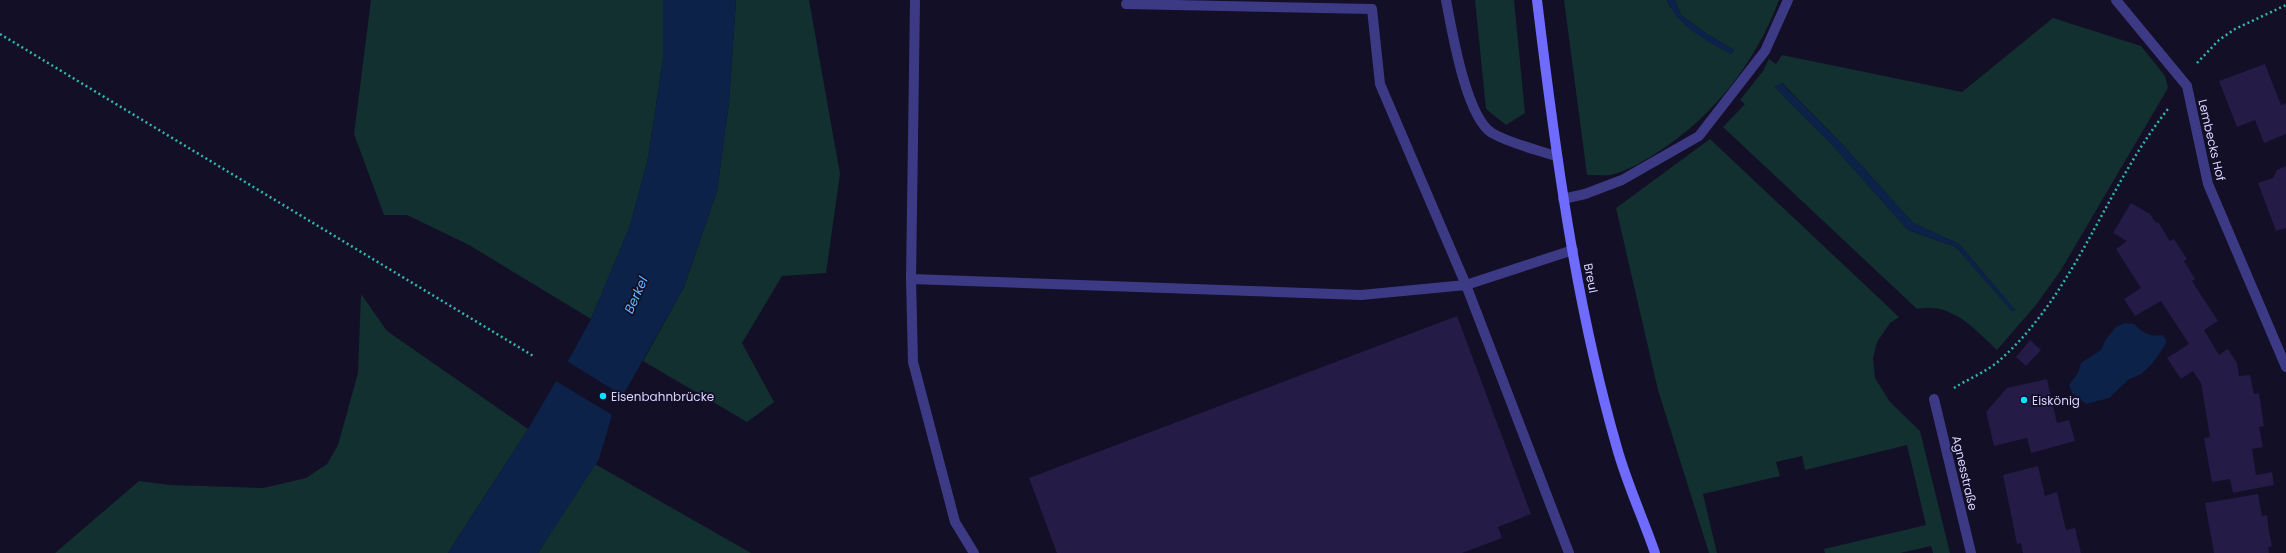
<svg xmlns="http://www.w3.org/2000/svg" width="2286" height="553" font-family="Poppins,sans-serif">
  <rect width="100%" height="100%" fill="#130f26"/>
  <path fill="#12302f" fill-rule="evenodd" d="M371,0H663V59L648,158L630,226L591,319L469,245L407,215H384L354,134Z
    M736,0H809L840,174L826,273L782,276L742,343L774,402L747,422L643,361L684,287L717,191L729,102Z
    M1475,0H1514L1525,113L1506,125L1486,109Z
    M1564,0H1667L1670,7L1731,54L1734,50L1704,32L1681,15L1675,0H1779C1756,62 1713,117 1658,152C1644,161 1627,171 1611,175C1604,176 1594,175 1587,175Z
    M2053,18L2141,46L2165,76L2168,88L2061,270L2036,305L1997,350C1974,329 1952,302 1917,309L1723,127L1745,104L1740,100L1763,71L1769,59L1776,64L1782,55L1962,92ZM1782,83L1843,145L1913,223L1959,244L2016,311H2012L1956,247L1908,230L1835,148L1775,87Z
    M1710,139L1899,317L1890,323L1877,342L1873,358L1875,378L1890,402L1920,431L1950,553H1933L1931,546L1900,553H1825L1824,549L1926,525L1907,445L1805,470L1802,456L1776,462L1780,476L1703,494L1717,553H1709L1658,390L1616,208Z
    M361,294L387,331L528,429L448,553H55L139,481L170,485L263,488L306,478L327,464L338,445L358,373Z
    M595,464L751,553H538Z"/>
  <path fill="#0c2248" d="M663,0H736L729,102L717,191L684,287L612,415L599,459L538,553H448L528,429L573,352L591,319L630,226L648,158L663,59Z
    M1667,0H1675L1681,15L1704,32L1734,50L1731,54C1707,41 1678,27 1667,0Z
    M1781,83L1843,145L1913,223L1959,244L2016,311H2012L1956,247L1908,230L1835,148L1775,87Z
    M2125,323L2134,324C2143,333 2150,337 2163,335L2167,342L2152,364L2141,374L2128,380L2109,398L2086,404L2072,393L2069,385L2078,373L2081,363L2101,350L2106,339L2116,327Z"/>
  <path fill="#130f26" d="M565,360L625,397L614,416L554,380Z"/>
  <path fill="#241b47" d="M2265,64L2281,105L2286,103V134L2264,143L2255,120L2237,127L2219,81Z
    M2286,166V228L2276,231L2258,183L2273,178L2277,170Z
    M2131,203L2150,214L2156,223L2158,222L2170,241L2174,239L2187,259L2184,261L2195,279L2192,281L2218,321L2204,330L2219,355L2228,349L2237,363L2239,376L2250,375L2254,394L2259,393L2264,426L2259,427L2263,447L2252,449L2256,475L2272,472L2274,485L2233,493L2230,479L2212,482L2204,438L2210,437L2201,383L2193,371L2181,379L2167,358L2189,344L2161,301L2135,316L2124,299L2141,288L2116,249L2127,241L2113,233Z
    M1457,316L1531,514L1498,527L1502,538L1462,553H1057L1029,478Z
    M2030,340L2041,350L2026,366L2016,357Z
    M2047,379L2057,423L2069,420L2075,441L2031,453L2027,438L1994,446L1986,412L2007,388Z
    M2038,466L2045,496L2057,492L2066,530L2075,528L2081,553H2023L2021,543L2017,544L2003,475Z
    M2258,494L2262,516L2267,515L2269,531L2272,546L2268,547L2269,553H2214L2205,503Z"/>
  <g fill="none" stroke-linecap="round" stroke-linejoin="round">
    <path stroke="#2fb8b0" stroke-width="2.5" stroke-dasharray="2 3" stroke-linecap="butt" d="M0,34L535,357
      M2197,63L2219,40L2235,29L2286,5
      M1954,388C1968,379 1988,371 2000,360C2077,291 2105,188 2168,109"/>
    <path stroke="#3d3a85" stroke-width="10" d="M915,0L911,279L1361,295L1466,285L1573,250
      M1446,0C1452,31 1466,117 1492,133C1511,144 1535,149 1556,156
      M1126,4L1372,9L1380,84L1466,285L1569,553
      M1563,199L1585,194L1622,180L1699,136L1765,51L1788,0
      M911,279L913,362L955,522L974,553"/>
    <path stroke="#3d3a85" stroke-width="10" d="M2116,0L2187,86L2208,184L2286,367
      M1934,399L1971,553"/>
    <path stroke="#6f6bff" stroke-width="10" d="M1537,0C1555,150 1575,302 1617,448C1627,484 1643,518 1655,553"/>
  </g>
  <g fill="#00e5ff" stroke="#130f26" stroke-width="1.5">
    <circle cx="603" cy="396" r="4"/>
    <circle cx="2024" cy="400" r="4"/>
  </g>
  <g text-anchor="middle" dominant-baseline="central" stroke-width="3.5" stroke-linejoin="round" paint-order="stroke">
    <g font-size="12" fill="#d9d4ff" stroke="#130f26">
      <text transform="translate(2212 140) rotate(77)">Lembecks Hof</text>
      <text transform="translate(1591 278) rotate(79)">Breul</text>
      <text transform="translate(1965 473) rotate(77)">Agnesstraße</text>
    </g>
    <g font-size="12" fill="#d9d4ff" stroke="#130f26" text-anchor="start">
      <text x="611" y="396">Eisenbahnbrücke</text>
      <text x="2032" y="400">Eiskönig</text>
    </g>
    <g font-size="13" font-style="italic" fill="#62b6ff" stroke="#130f26">
      <text transform="translate(636 295) rotate(-66)">Berkel</text>
    </g>
  </g>
</svg>
